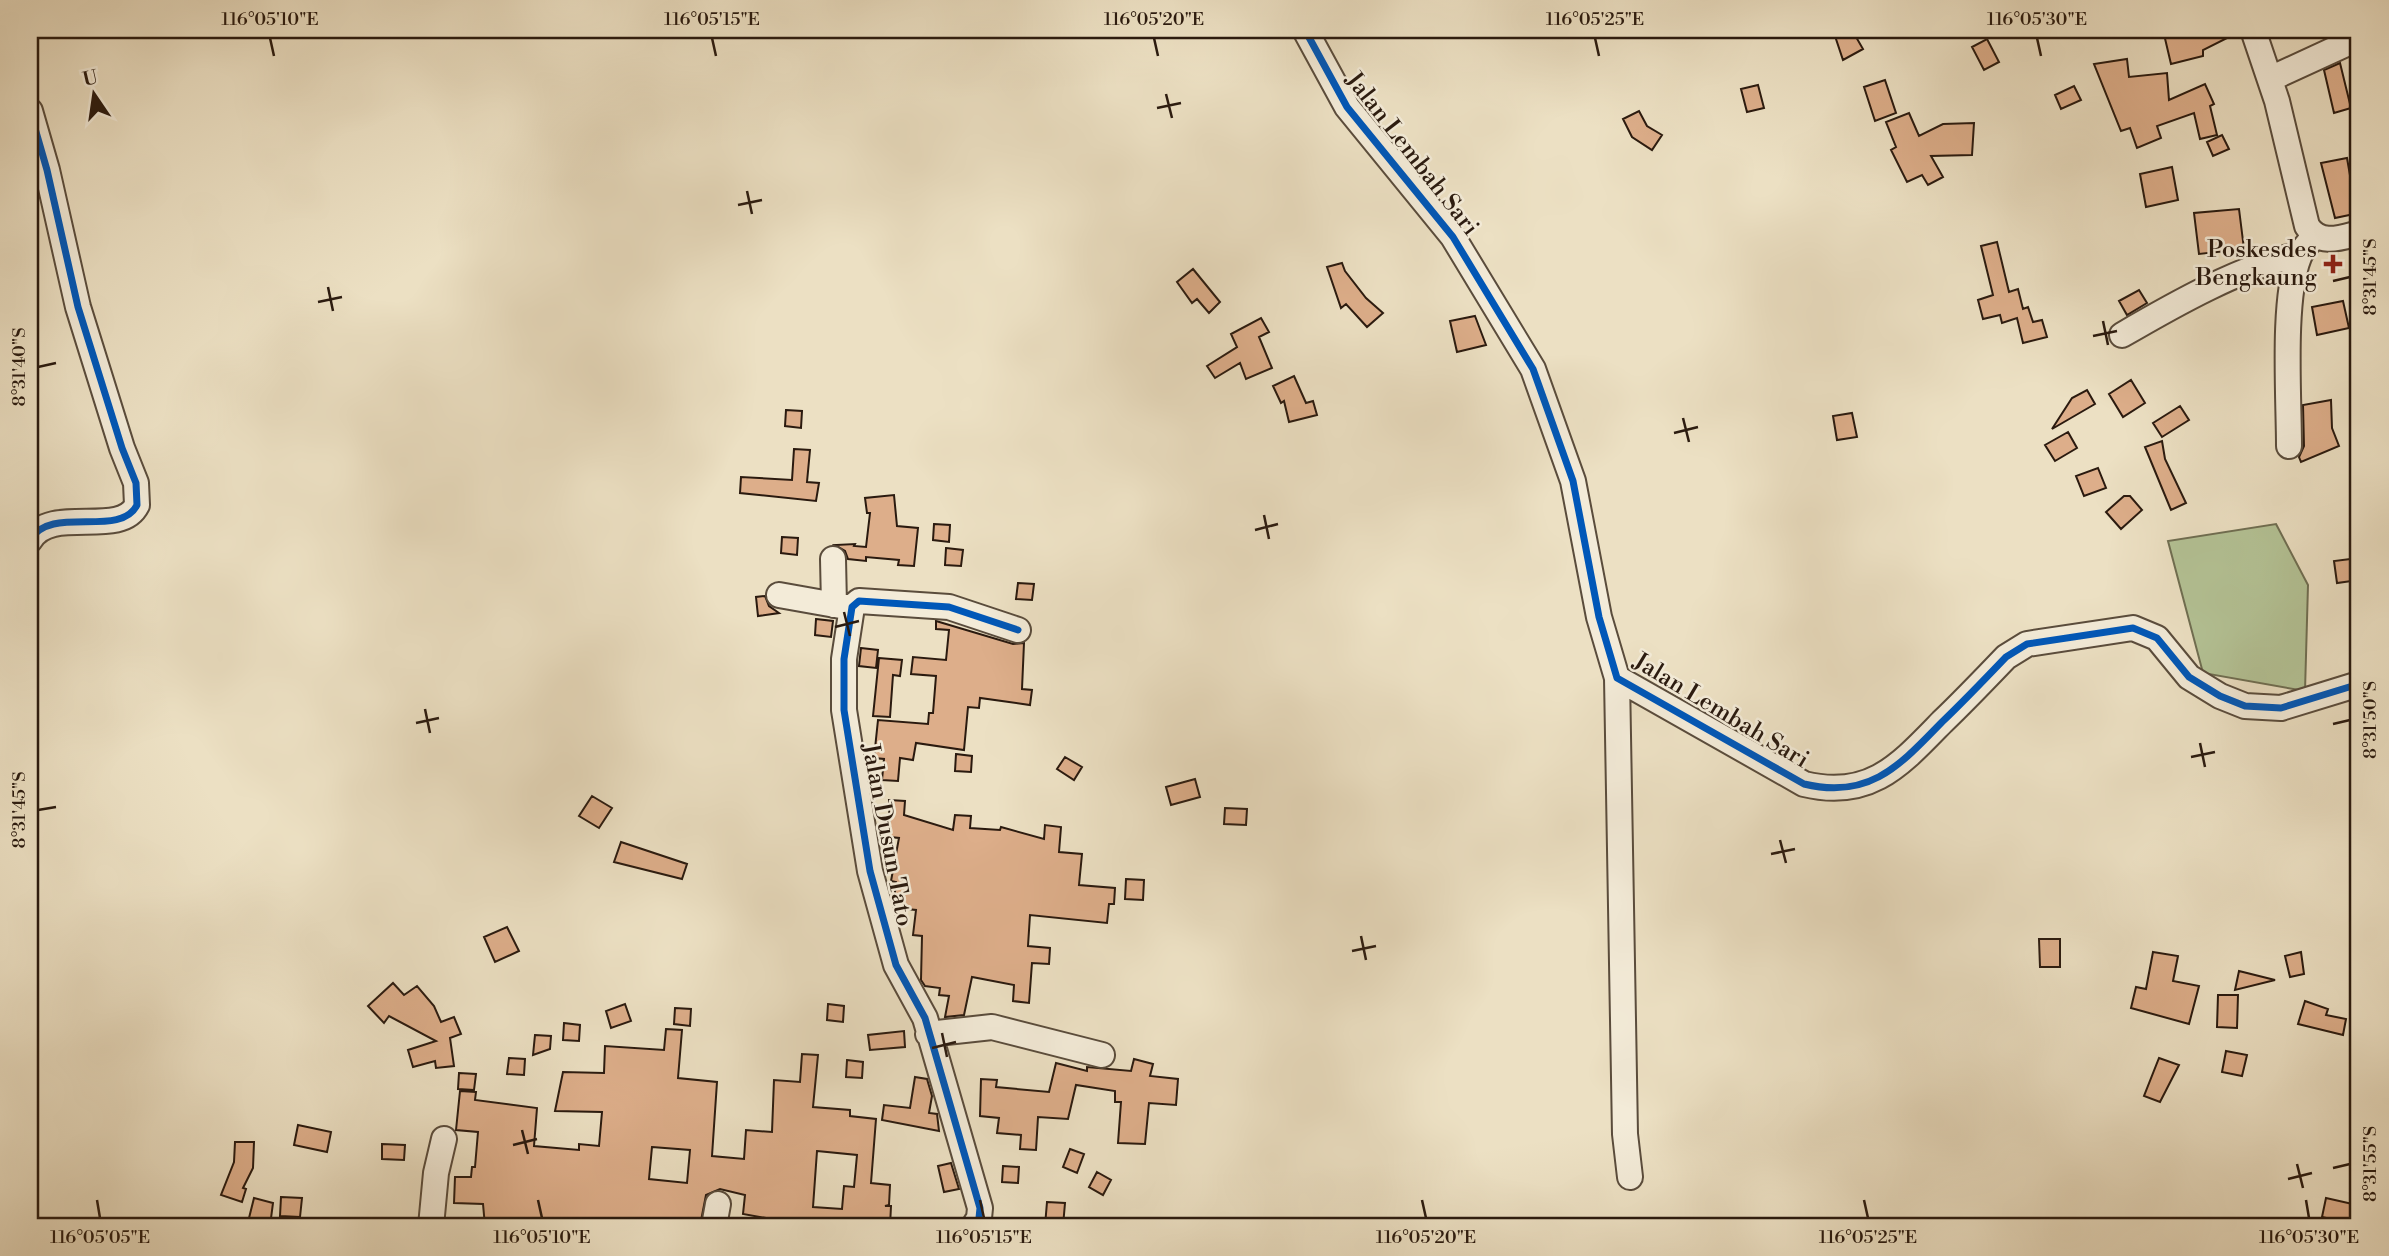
<svg xmlns="http://www.w3.org/2000/svg" width="2389" height="1256" font-family="'Libre Bodoni',serif">
  <rect width="100%" height="100%" fill="#ece0c3"/>
  <filter id="stains"><feTurbulence type="fractalNoise" baseFrequency=".00286" numOctaves="4"/><feColorMatrix values="0 0 0 0 .2 0 0 0 0 .09 0 0 0 0 .02 0 0 0 .5 -.17"/></filter>
  <radialGradient id="worn" r=".72"><stop offset=".6" stop-color="#630" stop-opacity="0"/><stop offset="1" stop-color="#630" stop-opacity=".3"/></radialGradient>
  <path fill="#b4c396" stroke="#6f6e52" stroke-width="2" d="M2276,524L2308,585L2305,691L2203,673L2168,541Z"/>
  <path fill="#ddae8a" stroke="#2a1a0f" stroke-width="2" fill-rule="evenodd" d="M1833,30H1852L1863,49L1843,60Z
    M2163,30H2238L2239,32L2203,50V56L2171,64Z
    M1987,39L1999,62L1984,70L1972,47Z
    M2127,59L2129,77L2167,73L2169,100L2205,84L2214,104L2210,106L2217,135L2200,139L2194,113L2157,126L2161,138L2137,148L2130,128L2121,131L2094,64Z
    M2340,63L2351,108L2334,113L2324,70Z
    M1885,80L1896,113L1875,121L1864,87Z
    M1758,85L1764,108L1747,112L1741,89Z
    M2074,86L2081,100L2061,109L2055,95Z
    M1639,111L1647,126L1662,135L1652,150L1632,137L1623,119Z
    M1909,113L1919,136L1943,124L1974,123L1972,155L1931,156L1943,177L1928,185L1922,175L1907,182L1891,150L1896,147L1886,122Z
    M2222,135L2229,149L2213,156L2207,142Z
    M2347,158L2351,181L2355,180L2359,213L2335,218L2321,163Z
    M2172,167L2178,200L2146,207L2140,174Z
    M2239,209L2244,249L2199,254L2194,213Z
    M1997,242L2009,292L2018,289L2023,309L2028,307L2033,322L2042,320L2047,337L2023,343L2017,318L2002,323L2000,315L1983,319L1978,300L1993,295L1981,246Z
    M1342,263L1345,271L1366,298L1383,313L1367,327L1346,304L1341,308L1327,267Z
    M1193,269L1220,302L1209,313L1197,299L1192,303L1177,282Z
    M2139,290L2147,303L2127,315L2119,301Z
    M2343,301L2349,328L2317,335L2312,307Z
    M1475,316L1486,345L1457,352L1450,321Z
    M1261,318L1269,332L1259,337L1272,368L1246,379L1240,363L1215,378L1207,366L1237,347L1231,334Z
    M1294,376L1306,403L1313,401L1317,415L1289,422L1284,401L1281,403L1273,386Z
    M2131,380L2145,403L2123,417L2109,394Z
    M2087,390L2095,404L2052,429L2072,398Z
    M2331,400L2332,428L2339,446L2301,462L2299,457L2304,446L2303,405Z
    M2180,406L2189,420L2162,437L2153,423Z
    M786,410L802,411L801,428L785,426Z
    M1852,413L1857,437L1837,440L1833,416Z
    M2068,432L2077,448L2055,461L2045,445Z
    M2162,441L2165,459L2186,503L2171,510L2145,447Z
    M794,449L810,450L807,482L819,483L816,501L740,493L741,477L792,480Z
    M2098,468L2106,488L2084,496L2076,476Z
    M894,495L897,526L918,528L914,566L898,565L899,560L866,557V561L848,559L845,551L835,545L855,544L854,546L866,547L870,513H867L865,498Z
    M2124,496H2130L2142,510L2121,529L2106,512Z
    M934,524L950,525L949,542L933,540Z
    M782,537L798,538L797,555L781,553Z
    M946,548L963,550L961,566L945,565Z
    M2359,558V580L2337,583L2334,561Z
    M1018,583L1034,584L1032,600L1016,599Z
    M765,596L769,606L779,613L758,616L756,597Z
    M816,619L833,621L831,637L815,635Z
    M936,621L1013,644L1024,643L1022,689L1032,690L1030,705L980,698L979,708L968,707L964,750L916,743L913,760L900,758L898,781L882,780L884,759L874,758L878,720L928,724L929,713H933L936,676L911,674L913,657L946,660L949,630L936,629Z
    M861,648L878,650L876,668L859,666Z
    M879,658L902,660L900,676L893,675L890,717L873,716Z
    M956,754L972,756L971,772L955,771Z
    M1065,757L1082,767L1074,780L1057,769Z
    M1195,779L1200,797L1171,805L1166,787Z
    M592,796L612,808L599,828L579,816Z
    M889,800L905,801L904,815L953,830L955,815L971,816L970,828L1000,830L1001,827L1044,839L1045,825L1061,827L1059,852L1082,854L1079,885L1115,888L1114,904H1109L1107,923L1030,915L1028,946L1050,948L1049,964L1032,963L1029,1003L1013,1001L1014,985L972,977L964,1015L945,1017L949,996L939,995L940,988L925,986L921,980L922,936L913,935L916,910L896,908L894,902L896,882L891,881L899,838L890,837Z
    M1225,808L1247,809L1246,825L1224,824Z
    M621,842L687,864L682,879L614,862Z
    M1126,879L1144,880L1143,900L1125,899Z
    M507,927L519,951L495,962L484,937Z
    M2039,939H2060V967H2040Z
    M2153,952L2178,956L2173,981L2199,986L2189,1024L2131,1008L2136,987L2146,989Z
    M2301,952L2304,974L2290,977L2285,956Z
    M2239,971L2275,980L2235,990Z
    M393,983L404,995L417,986L434,1006L441,1022L454,1017L461,1034L450,1038L454,1066L436,1068L435,1061L413,1067L408,1050L436,1041L389,1016L384,1023L368,1006Z
    M2218,995H2238L2237,1028L2217,1027Z
    M2305,1001L2328,1009L2326,1015L2346,1019L2343,1035L2298,1024Z
    M625,1004L631,1021L611,1028L606,1011Z
    M828,1004L844,1006L843,1022L827,1020Z
    M675,1008L691,1009L690,1026L674,1024Z
    M564,1023L580,1025L579,1041L563,1040Z
    M666,1029L682,1030L678,1078L717,1082L712,1156L744,1159L746,1130L772,1132L774,1080L800,1082L802,1054L818,1055L813,1107L850,1110V1116L876,1119L871,1183L890,1185L889,1205L885,1206H891L890,1226H812L743,1214L745,1195L720,1189L706,1195L700,1226H542L502,1222V1226H485L483,1204L454,1203L455,1177H471L472,1167H475L478,1132L456,1130L460,1091L476,1092L475,1100L537,1108L534,1146L579,1150V1144L599,1146L602,1112L555,1111L563,1072L604,1073L605,1046L664,1050ZM652,1147L690,1150L687,1183L649,1179ZM817,1151L857,1155L854,1187L844,1186L842,1209L813,1207Z
    M904,1031L905,1047L870,1050L868,1035Z
    M535,1035L551,1036L550,1049L533,1055Z
    M2226,1051L2247,1055L2242,1076L2222,1072Z
    M509,1058L525,1059L524,1075L507,1074Z
    M2159,1058L2179,1065L2160,1102L2144,1096Z
    M1134,1059L1153,1064L1150,1076L1178,1079L1176,1105L1149,1103L1145,1144L1118,1143L1121,1102H1115V1091L1076,1085L1068,1119L1038,1117L1036,1150L1020,1149L1021,1135L997,1133L999,1118L980,1116L981,1079L997,1080L996,1087L1049,1092L1056,1063L1087,1071V1067L1131,1071Z
    M847,1060L863,1062L862,1078L846,1077Z
    M459,1073L476,1074L474,1090L458,1089Z
    M915,1077L927,1079L932,1096L929,1113L937,1114L939,1131L882,1120L884,1105L910,1108Z
    M298,1125L331,1132L327,1152L294,1145Z
    M235,1142H254L253,1168L243,1188L246,1189L242,1202L221,1195L234,1162Z
    M382,1144L405,1145L404,1160L382,1159Z
    M1070,1149L1084,1154L1077,1173L1063,1167Z
    M951,1163L959,1189L944,1192L938,1166Z
    M1003,1166L1019,1167L1018,1183L1002,1182Z
    M1097,1172L1111,1180L1103,1195L1089,1187Z
    M281,1197L302,1198L300,1217L280,1216Z
    M254,1198L273,1203L270,1226H247Z
    M2326,1198L2357,1205L2353,1224L2322,1217Z
    M1047,1202L1065,1203L1063,1226H1045Z"/>
  <g fill="none" stroke-linecap="round" stroke-linejoin="round">
    <g stroke="#5a4c3c" stroke-width="28">
      <path id="minor" d="M1305,30L1347,107L1453,237L1533,369L1573,481L1599,617L1617,678L1804,784C1870,800 1900,765 1942,722C1964,701 1985,679 2006,657L2027,644L2133,628L2157,638L2189,677L2220,696L2245,706L2281,708L2359,684
        M2253,30L2277,101L2307,226C2320,246 2340,238 2359,233
        M2270,79L2359,38
        M30,111L47,170L78,307L122,448L136,483L137,505C120,539 51,504 30,540
        M2122,335C2170,307 2245,264 2299,255
        M2289,446C2289,398 2282,299 2299,257C2302,249 2310,242 2315,235
        M833,559L834,605
        M779,595L852,608
        M1617,678L1625,1134L1630,1177
        M928,1034L992,1027L1102,1055
        M431,1226L436,1173L444,1139
        M714,1226L718,1204
        M974,1226L979,1218L980,1208L925,1018L896,965L870,871L844,710V659L852,607L859,601L949,607L1018,630"/>
    </g>
    <use href="#minor" stroke="#f3ebd8" stroke-width="24"/>
    <g stroke="#f3ebd8" stroke-width="11">
      <path id="cycleway" d="M1305,30L1347,107L1453,237L1533,369L1573,481L1599,617L1617,678L1804,784C1870,800 1900,765 1942,722C1964,701 1985,679 2006,657L2027,644L2133,628L2157,638L2189,677L2220,696L2245,706L2281,708L2359,684
        M30,111L47,170L78,307L122,448L136,483L137,505C120,539 51,504 30,540
        M974,1226L979,1218L980,1208L925,1018L896,965L870,871L844,710V659L852,607L859,601L949,607L1018,630"/>
    </g>
    <use href="#cycleway" stroke="#0057b8" stroke-width="7"/>
  </g>
  <path fill="none" stroke="#2a1a0f" stroke-width="2.5" d="M270,38L274,56M712,38L716,56M1154,38L1158,56M1595,38L1599,56M2037,38L2041,56M1166,94L1172,118M1157,108L1181,103M747,191L752,214M738,205L762,200M2333,281L2350,277M328,287L333,311M318,302L342,297M2103,321L2108,345M2093,336L2117,331M38,367L56,363M1683,418L1689,442M1674,433L1698,427M1264,515L1269,539M1255,530L1278,524M844,612L850,636M835,627L859,621M425,709L430,733M416,723L439,718M2333,724L2350,720M2200,743L2205,767M2191,757L2215,752M38,810L56,807M1780,840L1786,863M1771,854L1795,849M1361,936L1366,960M1352,951L1376,946M942,1033L947,1057M932,1048L956,1042M522,1130L528,1154M513,1145L537,1139M2297,1164L2303,1188M2333,1168L2350,1164M2288,1179L2312,1173M97,1200L100,1218M538,1200L542,1218M980,1200L984,1218M1422,1200L1426,1218M1864,1200L1868,1218M2306,1200L2309,1218"/>
  <path fill="#8f2418" stroke="#f3ebd8" stroke-width="2.5" d="M2329.5 253.5h7v7h7v7h-7v7h-7v-7h-7v-7h7z"/>
  <g text-anchor="middle" dominant-baseline="central" stroke-width="5" stroke-linejoin="round" paint-order="stroke">
    <g font-size="24" fill="#2a1a0f" stroke="#f3ebd8">
      <text transform="translate(1412 154) rotate(52)">Jalan Lembah Sari</text>
      <text transform="translate(1721 711) rotate(31)">Jalan Lembah Sari</text>
      <text transform="translate(887 835) rotate(79)">Jalan Dusun Tato</text>
    </g>
    <g font-size="24" fill="#2a1a0f" stroke="#f3ebd8" text-anchor="end">
      <text x="2317" y="250">Poskesdes<tspan x="2317" dy="28">Bengkaung</tspan></text>
    </g>
  </g>
  <rect width="2389" height="1256" fill="none" stroke="#ece0c3" stroke-width="77"/>
  <g transform="translate(94 94) rotate(347)" stroke="#f3ebd8" stroke-width="5" paint-order="stroke">
  <path d="M0-5L12 26L0 18L-12 26Z" fill="#2a1a0f"/>
  <text y="-10" font-size="19" font-weight="bold" text-anchor="middle" fill="#2a1a0f">U</text>
  </g>
  <rect x="38" y="38" width="2312" height="1180" fill="none" stroke="#2a1a0f" stroke-width="2.5"/>
  <g font-size="18" text-anchor="middle" fill="#2a1a0f">
    <text x="270" y="25">116°05'10"E</text>
    <text x="712" y="25">116°05'15"E</text>
    <text x="1154" y="25">116°05'20"E</text>
    <text x="1595" y="25">116°05'25"E</text>
    <text x="2037" y="25">116°05'30"E</text>
    <text transform="translate(2370 277) rotate(-90)" y="6">8°31'45"S</text>
    <text transform="translate(19 367) rotate(-90)" y="6">8°31'40"S</text>
    <text transform="translate(2370 720) rotate(-90)" y="6">8°31'50"S</text>
    <text transform="translate(19 810) rotate(-90)" y="6">8°31'45"S</text>
    <text transform="translate(2370 1164) rotate(-90)" y="6">8°31'55"S</text>
    <text x="100" y="1243">116°05'05"E</text>
    <text x="542" y="1243">116°05'10"E</text>
    <text x="984" y="1243">116°05'15"E</text>
    <text x="1426" y="1243">116°05'20"E</text>
    <text x="1868" y="1243">116°05'25"E</text>
    <text x="2309" y="1243">116°05'30"E</text>
  </g>
  <rect width="100%" height="100%" filter="url(#stains)"/>
  <rect width="100%" height="100%" fill="url(#worn)"/>
</svg>
